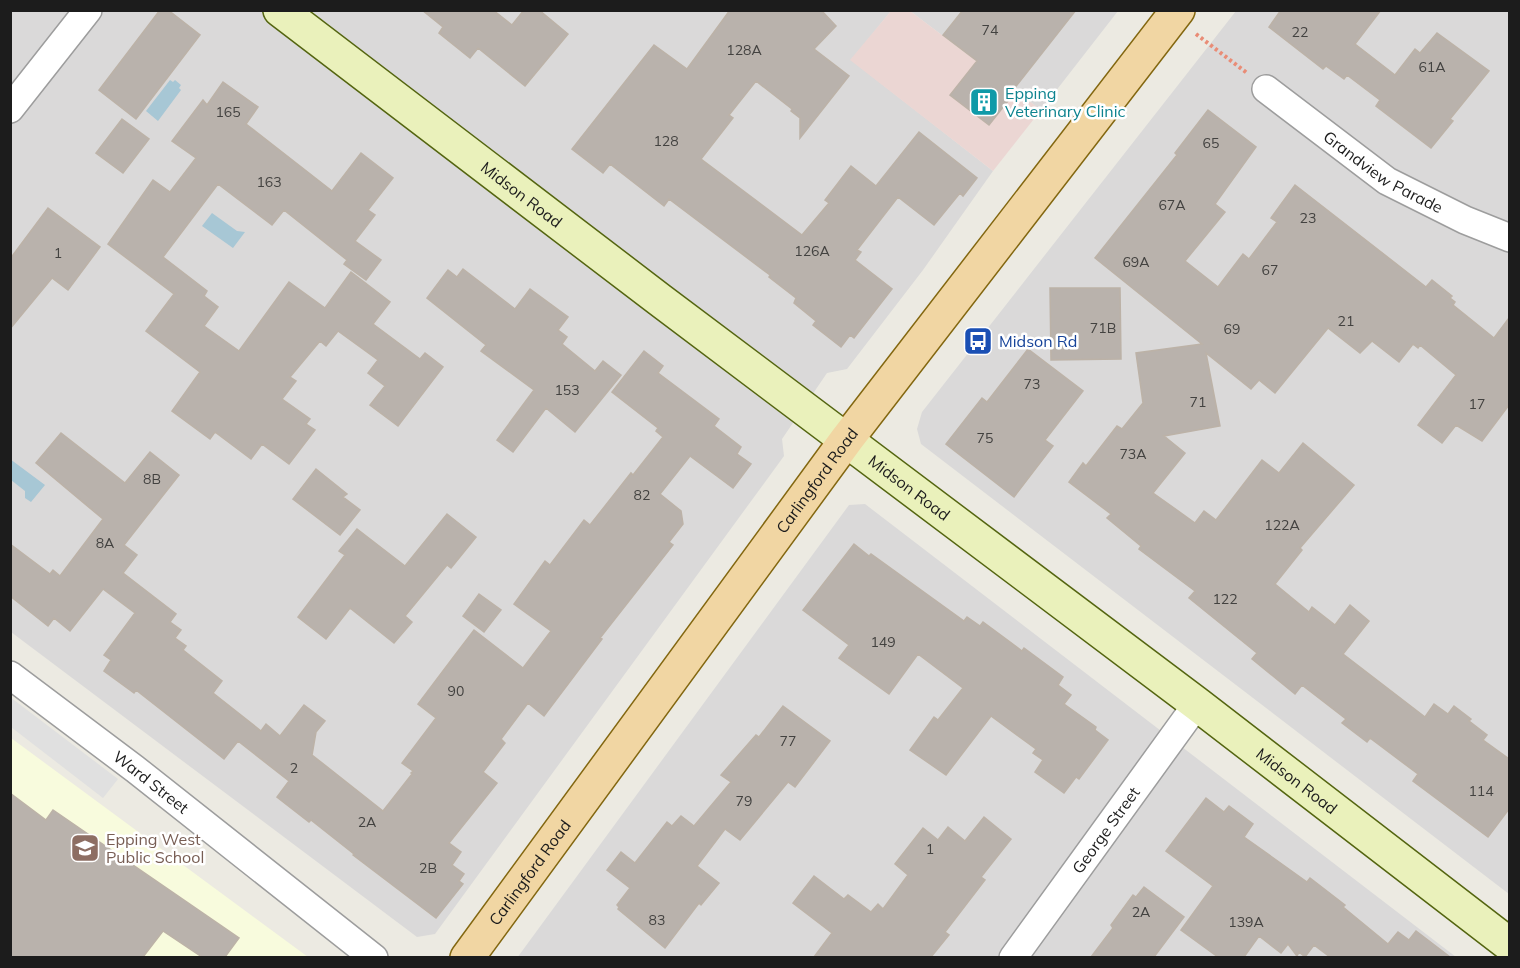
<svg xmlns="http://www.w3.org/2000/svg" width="1520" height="968" font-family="Mulish,sans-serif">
  <rect width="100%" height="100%" fill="#eceae2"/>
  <path fill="#dad9d9" d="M10,11H891L851,60L993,171L923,270L847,369L827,373L782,439L784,456L435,934L417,937L11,632Z
    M910,11H1118L1041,110Z
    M1236,11H1509V894L921,444L917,429L922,412Z
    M865,504L1456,957L517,958L849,505Z"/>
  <path fill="#ebd6d3" d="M891,11H910L1041,110L993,171L850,60Z"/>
  <path fill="#f8fbdd" d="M11,738L308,957H11Z"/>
  <path fill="#e0e0e0" d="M10,697L118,779L103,798L11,727Z"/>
  <path fill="#a7c7d5" d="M170,80L173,82L175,80L181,85L179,88L181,90L158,121L146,111Z
    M212,213L237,231L245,232L233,248L202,226Z
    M10,459L45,485L31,502L25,498V491L11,480Z"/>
  <path fill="#b9b2ac" stroke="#bcb2a7" stroke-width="1.5" d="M160,10H168L200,35L136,119L99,90Z
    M422,10H493L512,25L524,10H539L568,34L525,86L478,48L470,58L439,33L443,27Z
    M730,10H821L836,26L814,49L849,76L800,138V118L791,111L792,109L756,81L729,115L733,118L701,159L802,235L829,203L825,200L851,166L876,186L919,132L977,178L963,196L960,193L934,225L898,197L857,250L861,252L855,260L892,289L854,338L850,335L841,347L813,325L816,321L794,303L796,298L769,277L770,275L669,199L664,206L610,164L603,173L572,149L654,45L687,69Z
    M963,10H1076L1013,90L1015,92L989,125L950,95L977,61L943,35Z
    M1281,10H1381L1355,44L1395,75L1415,49L1420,53L1437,33L1489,71L1450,119L1453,121L1431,148L1376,106L1380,100L1347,75L1344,79L1326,66L1323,69L1269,27Z
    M223,82L258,107L246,124L332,191L361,153L393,178L368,210L375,215L355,241L381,260L366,280L344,264L347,260L284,210L272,225L218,184L163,257L207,291L204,296L218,307L204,326L239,351L289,282L325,308L351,272L390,302L373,324L420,359L425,353L443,367L398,426L370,405L385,386L368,373L378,360L338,331L326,346L320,341L290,377L296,381L282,399L310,419L306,424L315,430L289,464L262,444L251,459L215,432L210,439L172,411L200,372L146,331L174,294L108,244L153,180L170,192L196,158L172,141L203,100L207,105Z
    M1208,110L1256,147L1215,204L1225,212L1185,261L1218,287L1243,254L1249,259L1277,222L1271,218L1295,185L1426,287L1432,280L1452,296L1450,298L1455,302L1453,305L1494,338L1509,318V405L1482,441L1456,425L1442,443L1418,425L1456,375L1420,345L1418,348L1413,344L1399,362L1372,341L1360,353L1328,328L1275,393L1259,380L1251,389L1206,353L1220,426L1164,436L1185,453L1153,493L1195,523L1204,511L1216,520L1262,460L1279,473L1303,443L1354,485L1300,548L1302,550L1275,584L1309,612L1312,607L1335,625L1350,605L1369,621L1343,654L1425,717L1434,704L1448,714L1454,706L1471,719L1469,721L1487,735L1483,740L1509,759V809L1488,837L1413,781L1418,774L1370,738L1367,742L1342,723L1346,719L1302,685L1295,694L1252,659L1257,653L1189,598L1195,591L1139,549L1141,546L1107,518L1111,514L1069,482L1083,463L1086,466L1117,426L1122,429L1143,403L1136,353L1202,344L1095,258L1177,155L1175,153Z
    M122,119L149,139L123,173L96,153Z
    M48,208L100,247L68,290L52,278L10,329V259Z
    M463,269L515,309L530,289L568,317L558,330L567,337L562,344L595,371L603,361L621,375L575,432L546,408L513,452L497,440L534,390L481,351L486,345L427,298L448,270L457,277Z
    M1050,288H1120L1121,359L1051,360Z
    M1028,349L1083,391L1045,440L1053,446L1014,497L946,444L982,398L987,402Z
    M644,351L663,366L658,373L719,419L714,426L741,447L737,454L751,464L733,488L690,456L660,494L681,511L683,524L669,542L673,545L600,638L602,639L544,716L528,703L501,739L505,743L483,772L497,783L449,843L461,852L452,865L464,874L459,881L463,884L436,918L353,855L354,854L311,820L309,822L277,797L289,781L238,741L224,759L136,690L134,693L104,671L111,660L104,655L135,613L103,589L70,631L54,618L48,626L10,596V544L50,574L53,570L60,576L103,519L36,463L61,433L125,483L150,452L179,475L124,545L137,555L123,573L176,614L170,622L181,630L175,638L186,646L183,650L222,681L213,693L261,731L266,724L280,736L304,705L325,721L316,732L312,755L383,811L412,774L411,773L413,771L402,763L436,718L418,704L452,659L474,630L523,668L551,631L514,604L545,561L550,565L584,520L590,525L631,473L633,475L663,437L656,431L658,428L612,392Z
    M316,469L347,494L343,497L360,510L340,535L293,499Z
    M447,514L476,537L451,568L447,565L405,616L412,622L394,643L350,608L326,639L298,617L345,555L339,551L357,529L405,566Z
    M854,544L869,556L871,554L964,621L967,617L980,626L983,622L1022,651L1024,648L1063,677L1058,685L1071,695L1064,704L1096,727L1095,730L1108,740L1079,779L1076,777L1064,793L1035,772L1043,760L1033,753L1036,749L991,716L946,775L910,750L934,717L938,720L963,688L918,654L889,694L839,658L849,645L803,610Z
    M479,594L501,610L484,632L463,616Z
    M783,706L830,741L795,787L788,782L740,840L725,829L697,866L719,883L701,905L699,903L665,948L618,909L619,907L617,905L630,888L607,870L621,852L635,863L667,822L672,826L681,816L694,826L731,782L721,775L756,735L759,737Z
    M10,793L46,820L53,810L239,938L225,957H202L163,931L143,957H10Z
    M1206,798L1224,812L1229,806L1253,824L1244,837L1307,882L1310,878L1345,905L1343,907L1388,944L1398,932L1409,940L1416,931L1450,957H1330L1314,945L1305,957L1299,952L1297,956L1288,944L1281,953L1259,936L1244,957H1218L1181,930L1213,886L1166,851Z
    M984,817L1011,839L981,877L985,880L945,932L949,935L931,957H814L832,933L793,903L814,876L844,899L848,895L871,912L878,904L883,909L908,875L895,864L923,828L938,840L948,827L965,841Z
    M1144,887L1184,917L1154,957H1091L1113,928L1111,925L1133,895L1136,897Z"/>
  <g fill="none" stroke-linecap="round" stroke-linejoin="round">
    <g stroke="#9d9d9d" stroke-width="30">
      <g id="street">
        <path id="s1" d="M1266,89L1387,181L1465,220L1510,238"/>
        <path d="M10,109L88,10"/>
        <path id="s2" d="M10,675L135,769L374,958"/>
        <path id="s3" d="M1013,958L1197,704"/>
      </g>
    </g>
    <g stroke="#546510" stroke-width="36">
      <g id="secondary">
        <path id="s4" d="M280,10L660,300L1197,704L1510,945"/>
      </g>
    </g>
    <g stroke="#836710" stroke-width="36">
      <g id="primary">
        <path id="s5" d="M467,958L847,439L1178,10"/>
      </g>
    </g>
    <path stroke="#e98c76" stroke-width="4" stroke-dasharray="3 3" stroke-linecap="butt" d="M1196,34L1247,73"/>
    <use href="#street" stroke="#fff" stroke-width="27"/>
    <use href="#secondary" stroke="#eaf1bb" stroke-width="33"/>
    <use href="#primary" stroke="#f1d6a3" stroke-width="33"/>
  </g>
  <defs>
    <g id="building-square" transform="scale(1.5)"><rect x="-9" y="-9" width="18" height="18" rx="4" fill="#0f9aa8" stroke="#fff"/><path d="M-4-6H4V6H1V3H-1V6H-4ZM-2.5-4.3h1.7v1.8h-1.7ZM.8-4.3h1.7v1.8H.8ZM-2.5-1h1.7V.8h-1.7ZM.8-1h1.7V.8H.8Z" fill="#fff"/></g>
    <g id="bus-square" transform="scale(1.5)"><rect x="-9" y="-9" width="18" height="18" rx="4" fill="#1a4fb4" stroke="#fff"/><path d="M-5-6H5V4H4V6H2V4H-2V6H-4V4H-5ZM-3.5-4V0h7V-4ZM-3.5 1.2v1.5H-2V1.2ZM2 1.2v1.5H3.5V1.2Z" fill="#fff"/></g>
    <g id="school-square" transform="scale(1.5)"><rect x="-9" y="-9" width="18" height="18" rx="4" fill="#8d6e63" stroke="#fff"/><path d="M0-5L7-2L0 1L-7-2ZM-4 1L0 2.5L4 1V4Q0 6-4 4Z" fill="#fff"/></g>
  </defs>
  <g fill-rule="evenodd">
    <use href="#building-square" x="984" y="102"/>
    <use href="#bus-square" x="978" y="341"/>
    <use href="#school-square" x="85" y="848"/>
  </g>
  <g text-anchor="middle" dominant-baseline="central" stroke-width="5" stroke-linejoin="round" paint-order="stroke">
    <g font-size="14" fill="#434240">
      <text x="990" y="30">74</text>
      <text x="1300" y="32">22</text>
      <text x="744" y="50">128A</text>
      <text x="1432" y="67">61A</text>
      <text x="228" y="112">165</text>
      <text x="666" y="141">128</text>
      <text x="1211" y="143">65</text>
      <text x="269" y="182">163</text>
      <text x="1172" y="205">67A</text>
      <text x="1308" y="218">23</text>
      <text x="812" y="251">126A</text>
      <text x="58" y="253">1</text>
      <text x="1136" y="262">69A</text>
      <text x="1270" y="270">67</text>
      <text x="1346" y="321">21</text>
      <text x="1103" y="328">71B</text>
      <text x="1232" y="329">69</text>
      <text x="1032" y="384">73</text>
      <text x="567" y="390">153</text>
      <text x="1198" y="402">71</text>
      <text x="1477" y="404">17</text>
      <text x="985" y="438">75</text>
      <text x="1133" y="454">73A</text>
      <text x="152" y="479">8B</text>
      <text x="642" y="495">82</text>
      <text x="1282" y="525">122A</text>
      <text x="105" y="543">8A</text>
      <text x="1225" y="599">122</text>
      <text x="883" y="642">149</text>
      <text x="456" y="691">90</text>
      <text x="788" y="741">77</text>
      <text x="294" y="768">2</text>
      <text x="1481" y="791">114</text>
      <text x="744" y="801">79</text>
      <text x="367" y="822">2A</text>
      <text x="930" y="849">1</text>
      <text x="428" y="868">2B</text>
      <text x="1141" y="912">2A</text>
      <text x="657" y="920">83</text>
      <text x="1246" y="922">139A</text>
    </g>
    <g font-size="16" fill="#0d838f" stroke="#fff" text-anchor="start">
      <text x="1005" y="93">Epping<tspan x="1005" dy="18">Veterinary Clinic</tspan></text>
    </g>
    <g font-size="16" fill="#1c1c1c" stroke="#fff">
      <text stroke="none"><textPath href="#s1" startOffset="144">Grandview Parade</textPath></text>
      <text stroke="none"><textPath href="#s4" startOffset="304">Midson Road</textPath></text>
      <text stroke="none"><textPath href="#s5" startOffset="592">Carlingford Road</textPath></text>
      <text stroke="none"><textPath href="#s4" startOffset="790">Midson Road</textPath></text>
      <text stroke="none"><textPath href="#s4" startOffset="1276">Midson Road</textPath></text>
      <text stroke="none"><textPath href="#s2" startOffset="177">Ward Street</textPath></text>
      <text stroke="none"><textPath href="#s3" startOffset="158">George Street</textPath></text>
      <text stroke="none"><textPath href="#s5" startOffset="106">Carlingford Road</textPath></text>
    </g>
    <g font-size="16" fill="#164399" stroke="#fff" text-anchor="start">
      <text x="999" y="341">Midson Rd</text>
    </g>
    <g font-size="16" fill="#785e54" stroke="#fff" text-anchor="start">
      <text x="106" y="839">Epping West<tspan x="106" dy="18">Public School</tspan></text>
    </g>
  </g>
  <rect width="1520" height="968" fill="none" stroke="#1c1c1c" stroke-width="24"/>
</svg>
